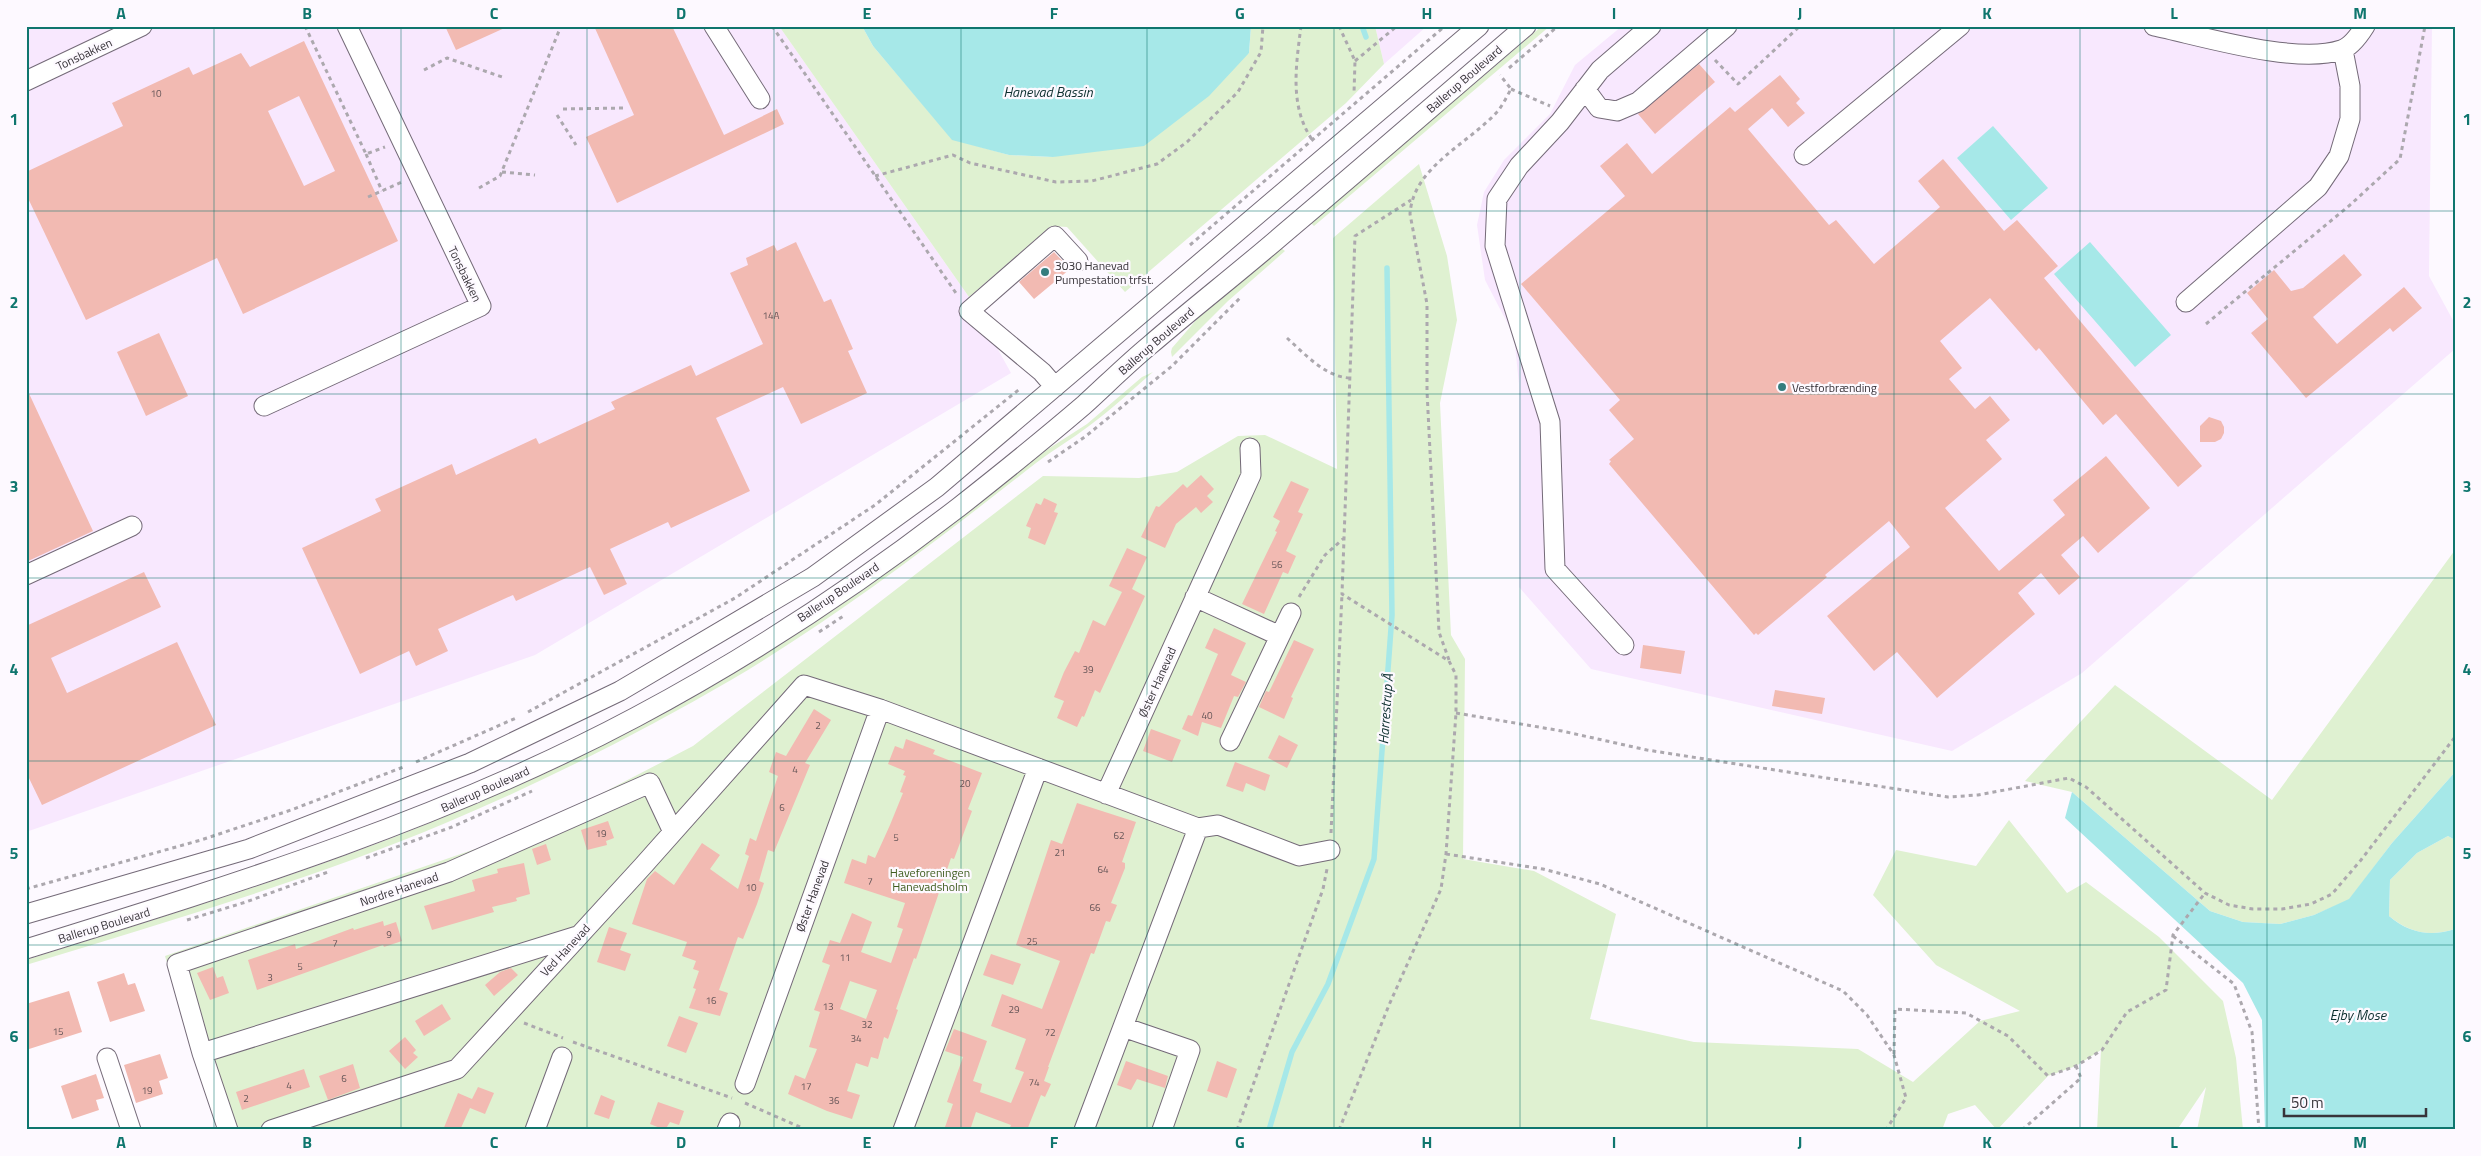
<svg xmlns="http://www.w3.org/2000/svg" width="2481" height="1156" font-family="'Titillium Web',sans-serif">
  <rect width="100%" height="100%" fill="#fdf9ff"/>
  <path fill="#f8e8fe" d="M26,26H779L969,297L1011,373L535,655L26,832Z
    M1375,26H1427L1384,64Z
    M1622,26H2432L2429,276L2455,324V349L2082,673L1952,751L1591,669L1519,587V384L1514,336L1485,280L1477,225L1484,192L1504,160L1550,114L1575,65Z"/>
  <path fill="#dff1d1" d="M779,26H862L873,46L952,139L1009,155L1053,157L1249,53L1251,26H1375L1384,64L1346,103L1125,292L1067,227L1051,226L969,297Z
    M1542,26H1550L1314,226L1311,223Z
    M1419,164L1447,256L1457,320L1440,403L1451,635L1465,659L1463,859L1534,871L1616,914L1590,1019L1694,1042L1858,1049L1913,1082L1980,1021L2020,1011L1936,965L1873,895L1896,850L1976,866L2009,820L2067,893L2086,882L2159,937L2223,1001L2236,1058L2243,1130H2197L2206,1087L2177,1130H2097L2101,1050L2076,1066L2048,1076L1997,1130L1975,1105L1948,1114L1942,1130H217L165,956L533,829L693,746L1043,476L1139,478L1177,472L1238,436L1265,435L1337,469L1333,238Z
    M1281,248L1285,251L1228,301L1172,357L1171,352L1172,348L1198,318Z
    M1153,372C1132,390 1112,409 1089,426C1072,439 1053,450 1036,463C938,540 839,616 731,680C640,733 545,781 448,822C311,880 168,921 26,965V960C190,908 354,860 510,788L991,494L1045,451L1087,424L1142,377Z
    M2455,550V772L2392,843L2349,900L2314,915L2280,924L2243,922L2210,911L2072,792L2025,781L2115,685L2272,800Z
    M2448,836L2455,840V929C2429,937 2410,933 2389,916L2390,880L2417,853Z"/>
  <path fill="#a6e8e8" d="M862,26H1251L1249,53L1209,96L1144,146L1053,157L1009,155L952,140L873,46Z
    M1993,126L2048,188L2011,220L1957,158Z
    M2090,242L2171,335L2135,367L2054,274Z
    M2455,772V840L2448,836L2417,853L2390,880L2389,916C2409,933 2430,937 2455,929V1130H2265L2262,1020L2243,983L2065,818L2072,792L2210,911L2243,922L2280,924L2314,915L2349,899L2392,843Z"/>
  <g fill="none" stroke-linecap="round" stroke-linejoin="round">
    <path stroke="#a6e8e8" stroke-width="5.5" d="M1362,26L1366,37
      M1269,1130L1292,1052L1328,984L1374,859L1392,615L1387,268"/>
  </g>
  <path fill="#f2bab2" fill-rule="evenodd" d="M445,26H509L456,50Z
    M594,26H672L724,135L777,109L784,124L617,203L586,137L634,115Z
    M304,41L398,241L243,314L217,258L86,320L26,194V172L123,126L112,103L189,67L193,75L241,53L250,67ZM299,96L335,171L304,186L268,111Z
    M1699,64L1715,82L1655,134L1638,114Z
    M1780,75L1800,99L1796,103L1805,113L1788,127L1772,108L1748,129L1829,225L1836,220L1874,264L1940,207L1918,181L1943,159L2004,231L2017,220L2058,266L2044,278L2202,466L2178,487L2116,414L2103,425L2039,348L2036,351L1990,298L1940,341L1962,368L1949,379L1975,409L1990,396L2010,420L1986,440L2002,459L1945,508L1999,571L2065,515L2053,500L2106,456L2150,508L2098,553L2083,536L2061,555L2080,577L2059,595L2041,573L2018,593L2035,614L1937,698L1897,652L1874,671L1827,616L1910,547L1889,521L1825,575L1827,577L1758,635L1756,633L1754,635L1609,464L1611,461L1609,460L1634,439L1609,410L1620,400L1521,284L1625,196L1600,166L1627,143L1652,174L1730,107L1735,112Z
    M796,242L824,302L831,299L853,349L848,351L867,393L801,424L783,387L716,418L750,491L671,528L668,522L610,549L627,584L604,595L590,567L516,601L513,595L438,629L448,651L416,666L409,651L360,674L302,548L381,511L375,499L452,464L456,475L536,438L539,444L615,409L611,402L691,365L696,376L763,344L730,273L748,265L746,258L774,245L777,251Z
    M1054,252L1070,269L1034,299L1019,282Z
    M2344,254L2362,275L2313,317L2337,344L2404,287L2422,308L2393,332L2390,328L2306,398L2251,333L2268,319L2247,293L2274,270L2291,291L2303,288Z
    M159,333L188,396L146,416L117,352Z
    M26,387L93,531L26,562Z
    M2209,417L2221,421L2224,427V433L2221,439L2215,442H2200V426Z
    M1201,475L1214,489L1207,496L1213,502L1201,513L1196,507L1176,524L1165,548L1141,537L1156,506L1159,507L1183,484L1187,488Z
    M1291,481L1309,489L1298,512L1303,514L1286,551L1296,556L1288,574L1283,572L1264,614L1242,604L1277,532L1275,531L1280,521L1273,517Z
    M1044,498L1057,504L1054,512L1058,513L1045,545L1028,538L1031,528L1026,526L1036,503L1041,505Z
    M1127,548L1147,557L1132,589L1145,596L1100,693L1095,690L1084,717L1082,716L1077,727L1057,718L1064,701L1054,697L1064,672L1075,651L1079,653L1093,620L1105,626L1122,592L1109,586Z
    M144,572L161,607L51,658L67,693L177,642L216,725L42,805L26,772V626Z
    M1214,628L1246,643L1231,675L1246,682L1238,697L1234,696L1221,728L1202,722L1198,736L1182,729L1188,715L1192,716L1218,654L1205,648Z
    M1294,640L1314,649L1291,697L1293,698L1284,719L1259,707L1266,691L1269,692Z
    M1643,645L1685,651L1681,674L1640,668Z
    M1775,690L1825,698L1822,714L1772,706Z
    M814,709L831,720L805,763L810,765L774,852L768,850L759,881L764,883L757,904L743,939L738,937L719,990L728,993L720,1016L689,1008L696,989L693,988L699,971L693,969L696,961L682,956L687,942L632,924L647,879L655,871L674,885L702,843L720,855L710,869L738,889L749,856L745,854L750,838L756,841L778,776L769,772L776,752L786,756Z
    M1151,729L1181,740L1172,762L1143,751Z
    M1279,735L1298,745L1287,768L1268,758Z
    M906,739L935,750L933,754L982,773L968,809L972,811L954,859L951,858L916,959L914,958L896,1009L898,1010L888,1039L884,1037L878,1059L871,1057L868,1067L856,1063L847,1091L860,1095L852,1119L827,1111L788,1094L795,1075L805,1079L817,1049L809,1047L820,1012L814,1010L830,965L822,962L830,940L840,943L852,913L872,922L861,952L891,963L903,929L897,927L905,903L844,883L852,859L866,864L868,855L875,858L890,825L903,793L900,792L906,776L903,775L905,771L888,764L895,746L903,749ZM850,981L877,990L866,1019L840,1009Z
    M1235,762L1270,775L1265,791L1246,783L1243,792L1226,786Z
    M1077,803L1136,822L1122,862L1125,863V868L1111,903L1117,905L1110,922L1106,921L1094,954L1091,953L1048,1067H1049L1044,1081L1051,1084L1045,1097L1041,1095L1027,1130H1009L1011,1125L976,1112L970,1130H944L953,1104L947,1102L963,1057L945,1051L954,1029L987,1041L973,1081L982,1084L980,1092L1011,1103L1024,1072L1015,1069L1026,1039L991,1026L1002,994L1042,1009L1060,961L1016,945L1051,840L1062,844Z
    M608,821L614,838L606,841L607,845L587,850L581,830Z
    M546,844L551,860L537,865L532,849Z
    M524,863L530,894L516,898L517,901L492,907L494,912L432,930L424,906L475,891L472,880L498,873L497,869Z
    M383,921L384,926L396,922L402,941L384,947L383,945L257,990L248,960L295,944L296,949L353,928L354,930Z
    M609,927L627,933L620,950L631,954L625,971L597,962Z
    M991,954L1021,964L1013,985L983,975Z
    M213,967L217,978L223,976L229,993L210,1000L197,973Z
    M511,968L518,975L494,996L485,985L500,972Z
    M124,973L128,985L135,983L145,1011L110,1022L97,982Z
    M69,991L82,1032L26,1050V1004Z
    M442,1004L451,1019L424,1036L415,1021Z
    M679,1016L698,1023L686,1053L667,1046Z
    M405,1037L416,1050L413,1053L418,1057L405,1069L389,1051Z
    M160,1054L168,1078L159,1081L163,1094L136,1103L124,1065Z
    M1126,1061L1168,1076L1165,1088L1137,1079L1131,1090L1117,1085Z
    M1217,1061L1237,1069L1227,1098L1207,1091Z
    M353,1064L360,1088L328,1100L319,1076Z
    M304,1069L310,1087L242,1110L236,1092Z
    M96,1074L104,1098L96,1100L99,1110L72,1119L61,1086Z
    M478,1087L494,1093L485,1114L470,1108L460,1130H443L458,1093L472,1099Z
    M601,1095L615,1101L609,1119L594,1114Z
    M658,1102L684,1111L679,1125L670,1122L665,1130L650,1124Z"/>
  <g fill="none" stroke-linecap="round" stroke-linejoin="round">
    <g stroke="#746a78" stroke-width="21">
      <path id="minor" d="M714,26L760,99
        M2154,26C2202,36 2296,65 2341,50C2351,47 2360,34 2365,26
        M26,81L142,26
        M1585,89L1599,108L1617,111L1638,102L1727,26
        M1804,155L1960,26
        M2186,302L2318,187L2339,156L2350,119V86L2343,50
        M1055,387L1042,372L969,311L1055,236L1078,261
        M264,406L481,306L347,26
        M26,575L132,526
        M1195,597L1280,636L1230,741
        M1280,636L1291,613
        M1624,645L1555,569L1550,422L1495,246L1497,199L1519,166L1560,122L1600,70L1651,26
        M1106,794L1251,475L1250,448
        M1198,828L1218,825L1299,856L1330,850
        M26,914L249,849L470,763L620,691L813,577L937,487L1479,26
        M26,949C235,884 443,820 636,717C749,657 858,585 959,507C1001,474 1043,440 1084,405C1106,385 1127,364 1150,345C1193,308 1238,273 1281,236C1363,167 1444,96 1526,26
        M1123,1027L1190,1050L1162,1130
        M202,1053L577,936
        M107,1058L131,1130
        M745,1084L880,709
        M228,1130L202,1053L177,964L449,872L650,783L673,832
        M271,1130L457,1069L642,867L804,685L880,709L1198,828L1084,1130
        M535,1130L562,1057
        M727,1130L730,1123
        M903,1130L1038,768"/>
    </g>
    <path stroke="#aca8ae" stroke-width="3" stroke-dasharray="4 4" stroke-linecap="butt" d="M305,26L366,154L385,147
      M772,26L958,296
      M1301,26C1296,66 1289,107 1313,141
      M1339,26L1355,61L1354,93
      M1715,60L1738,84L1800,26
      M1355,61L1397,26
      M1509,68L1558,26
      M424,70L447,58L502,77
      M1511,89L1550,106
      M563,109L625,108
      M557,115L576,145
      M366,154L382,191
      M502,172L535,175
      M875,176L953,155L970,163L1056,182L1092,181L1157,164L1187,142L1238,92L1261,52L1263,26
      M479,188L500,176L561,26
      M368,197L402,182
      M1190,245L1445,26
      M2206,324L2350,205L2400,159L2425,26
      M1287,338C1305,354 1325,377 1350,378
      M1048,462L1086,436L1172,366L1242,296
      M1299,597L1325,555L1344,538
      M819,632L845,615
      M1449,660L1439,632L1427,391V304L1410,214C1413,167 1468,144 1497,112C1503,105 1507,96 1511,89L1500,75
      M528,712L735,598L875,505L1021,388
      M1456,713L1562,731L1647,750L1948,797L1978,795L2069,778L2086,787L2205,893L2229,905L2253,909H2282L2311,904L2332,894L2361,860L2455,737
      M416,762L516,718
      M1331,833L1342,594
      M1446,854L1543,869L1600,884L1843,991L1867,1015L1894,1055L1906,1098L1886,1130
      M366,858L452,827L532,791
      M26,889L201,840L291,810L406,766
      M187,920L246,902L328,872
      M2173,936L2234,984L2252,1032L2259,1130
      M524,1023L563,1038
      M573,1042L732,1098
      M1894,1054L1895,1009L1966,1013L2008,1036L2048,1076L2076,1066L2102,1050L2127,1012L2166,990L2173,935L2205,893
      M745,1103L807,1130
      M1237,1130L1323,889L1327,869
      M1339,1130L1389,1005L1441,889L1446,854L1456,713V675L1449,661L1342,594L1355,236L1411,200
      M2022,1130L2081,1078L2076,1066"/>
    <use href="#minor" stroke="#fff" stroke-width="19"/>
  </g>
  <path fill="none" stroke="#0f766e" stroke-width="1" stroke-opacity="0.55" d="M214,26V1130M401,26V1130M587,26V1130M774,26V1130M961,26V1130M1147,26V1130M1334,26V1130M1520,26V1130M1707,26V1130M1894,26V1130M2080,26V1130M2267,26V1130M26,211H2455M26,394H2455M26,578H2455M26,761H2455M26,945H2455"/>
  <g fill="#347d7e" stroke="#fdf9ff" stroke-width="2">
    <circle cx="1045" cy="272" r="5"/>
    <circle cx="1782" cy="387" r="5"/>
  </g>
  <g text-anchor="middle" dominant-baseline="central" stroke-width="4.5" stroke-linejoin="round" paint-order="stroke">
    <g font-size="10" fill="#665658">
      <text x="156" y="93">10</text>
      <text x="771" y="315">14A</text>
      <text x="1277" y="564">56</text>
      <text x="1088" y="669">39</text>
      <text x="1207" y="715">40</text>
      <text x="818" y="725">2</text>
      <text x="795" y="769">4</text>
      <text x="965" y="783">20</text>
      <text x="782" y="807">6</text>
      <text x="601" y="833">19</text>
      <text x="1119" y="835">62</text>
      <text x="896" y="837">5</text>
      <text x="1060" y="852">21</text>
      <text x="1103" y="869">64</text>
      <text x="870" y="881">7</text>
      <text x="751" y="887">10</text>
      <text x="1095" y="907">66</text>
      <text x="389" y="934">9</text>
      <text x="1032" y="941">25</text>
      <text x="335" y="943">7</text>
      <text x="845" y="957">11</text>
      <text x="300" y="966">5</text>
      <text x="270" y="977">3</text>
      <text x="711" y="1000">16</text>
      <text x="828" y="1006">13</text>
      <text x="1014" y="1009">29</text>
      <text x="867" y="1024">32</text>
      <text x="58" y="1031">15</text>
      <text x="1050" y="1032">72</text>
      <text x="856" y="1038">34</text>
      <text x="344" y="1078">6</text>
      <text x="1034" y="1082">74</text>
      <text x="289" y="1085">4</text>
      <text x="806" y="1086">17</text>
      <text x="147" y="1090">19</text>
      <text x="246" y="1098">2</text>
      <text x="834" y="1100">36</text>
    </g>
    <g font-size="12" fill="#38343a" stroke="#fdf9ff">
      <text transform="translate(84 54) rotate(-25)">Tonsbakken</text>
      <text transform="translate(1464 79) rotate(-41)">Ballerup Boulevard</text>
      <text transform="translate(465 274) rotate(64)">Tonsbakken</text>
      <text transform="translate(1156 341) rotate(-41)">Ballerup Boulevard</text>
      <text transform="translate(838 592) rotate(-34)">Ballerup Boulevard</text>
      <text transform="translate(1157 682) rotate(-66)">Øster Hanevad</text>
      <text transform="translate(485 789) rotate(-24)">Ballerup Boulevard</text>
      <text transform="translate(399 889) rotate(-19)">Nordre Hanevad</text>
      <text transform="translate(812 896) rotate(-70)">Øster Hanevad</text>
      <text transform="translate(104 925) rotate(-17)">Ballerup Boulevard</text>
      <text transform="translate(565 950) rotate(-47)">Ved Hanevad</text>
    </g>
    <g font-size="12" fill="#38343a" stroke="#fdf9ff" text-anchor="start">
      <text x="1055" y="265">3030 Hanevad<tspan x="1055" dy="14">Pumpestation trfst.</tspan></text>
      <text x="1792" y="387">Vestforbrænding</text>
    </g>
    <g font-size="12" fill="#3e5c1e" stroke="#fdf9ff">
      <text x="930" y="872">Haveforeningen<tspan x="930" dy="14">Hanevadsholm</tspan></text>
    </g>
    <g font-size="14" font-style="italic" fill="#0d2f2f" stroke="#fdf9ff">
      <text x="1048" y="91">Hanevad Bassin</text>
      <text transform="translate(1385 709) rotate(-86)">Harrestrup Å</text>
      <text x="2358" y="1014">Ejby Mose</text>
    </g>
  </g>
  <rect width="2481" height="1156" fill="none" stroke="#fdf9ff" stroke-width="55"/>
  <path d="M2284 1108v8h142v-8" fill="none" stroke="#38343a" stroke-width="2.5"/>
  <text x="2291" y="1108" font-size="15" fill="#38343a" stroke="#fdf9ff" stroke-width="4" paint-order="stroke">50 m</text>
  <rect x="28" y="28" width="2426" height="1100" fill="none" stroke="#0f766e" stroke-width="2"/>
  <g font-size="16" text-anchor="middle" font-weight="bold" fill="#0f766e">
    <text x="121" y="19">A</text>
    <text x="307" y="19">B</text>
    <text x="494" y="19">C</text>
    <text x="681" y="19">D</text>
    <text x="867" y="19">E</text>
    <text x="1054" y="19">F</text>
    <text x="1240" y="19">G</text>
    <text x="1427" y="19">H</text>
    <text x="1614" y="19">I</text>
    <text x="1800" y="19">J</text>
    <text x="1987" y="19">K</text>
    <text x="2174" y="19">L</text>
    <text x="2360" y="19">M</text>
    <text x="14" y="125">1</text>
    <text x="2467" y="125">1</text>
    <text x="14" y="308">2</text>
    <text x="2467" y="308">2</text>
    <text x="14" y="492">3</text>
    <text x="2467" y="492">3</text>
    <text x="14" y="675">4</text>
    <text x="2467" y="675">4</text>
    <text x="14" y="859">5</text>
    <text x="2467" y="859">5</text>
    <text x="14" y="1042">6</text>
    <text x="2467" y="1042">6</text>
    <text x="121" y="1148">A</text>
    <text x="307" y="1148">B</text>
    <text x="494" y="1148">C</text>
    <text x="681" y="1148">D</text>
    <text x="867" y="1148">E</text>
    <text x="1054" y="1148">F</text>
    <text x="1240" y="1148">G</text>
    <text x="1427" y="1148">H</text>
    <text x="1614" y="1148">I</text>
    <text x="1800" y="1148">J</text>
    <text x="1987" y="1148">K</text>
    <text x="2174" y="1148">L</text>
    <text x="2360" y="1148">M</text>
  </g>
</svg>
